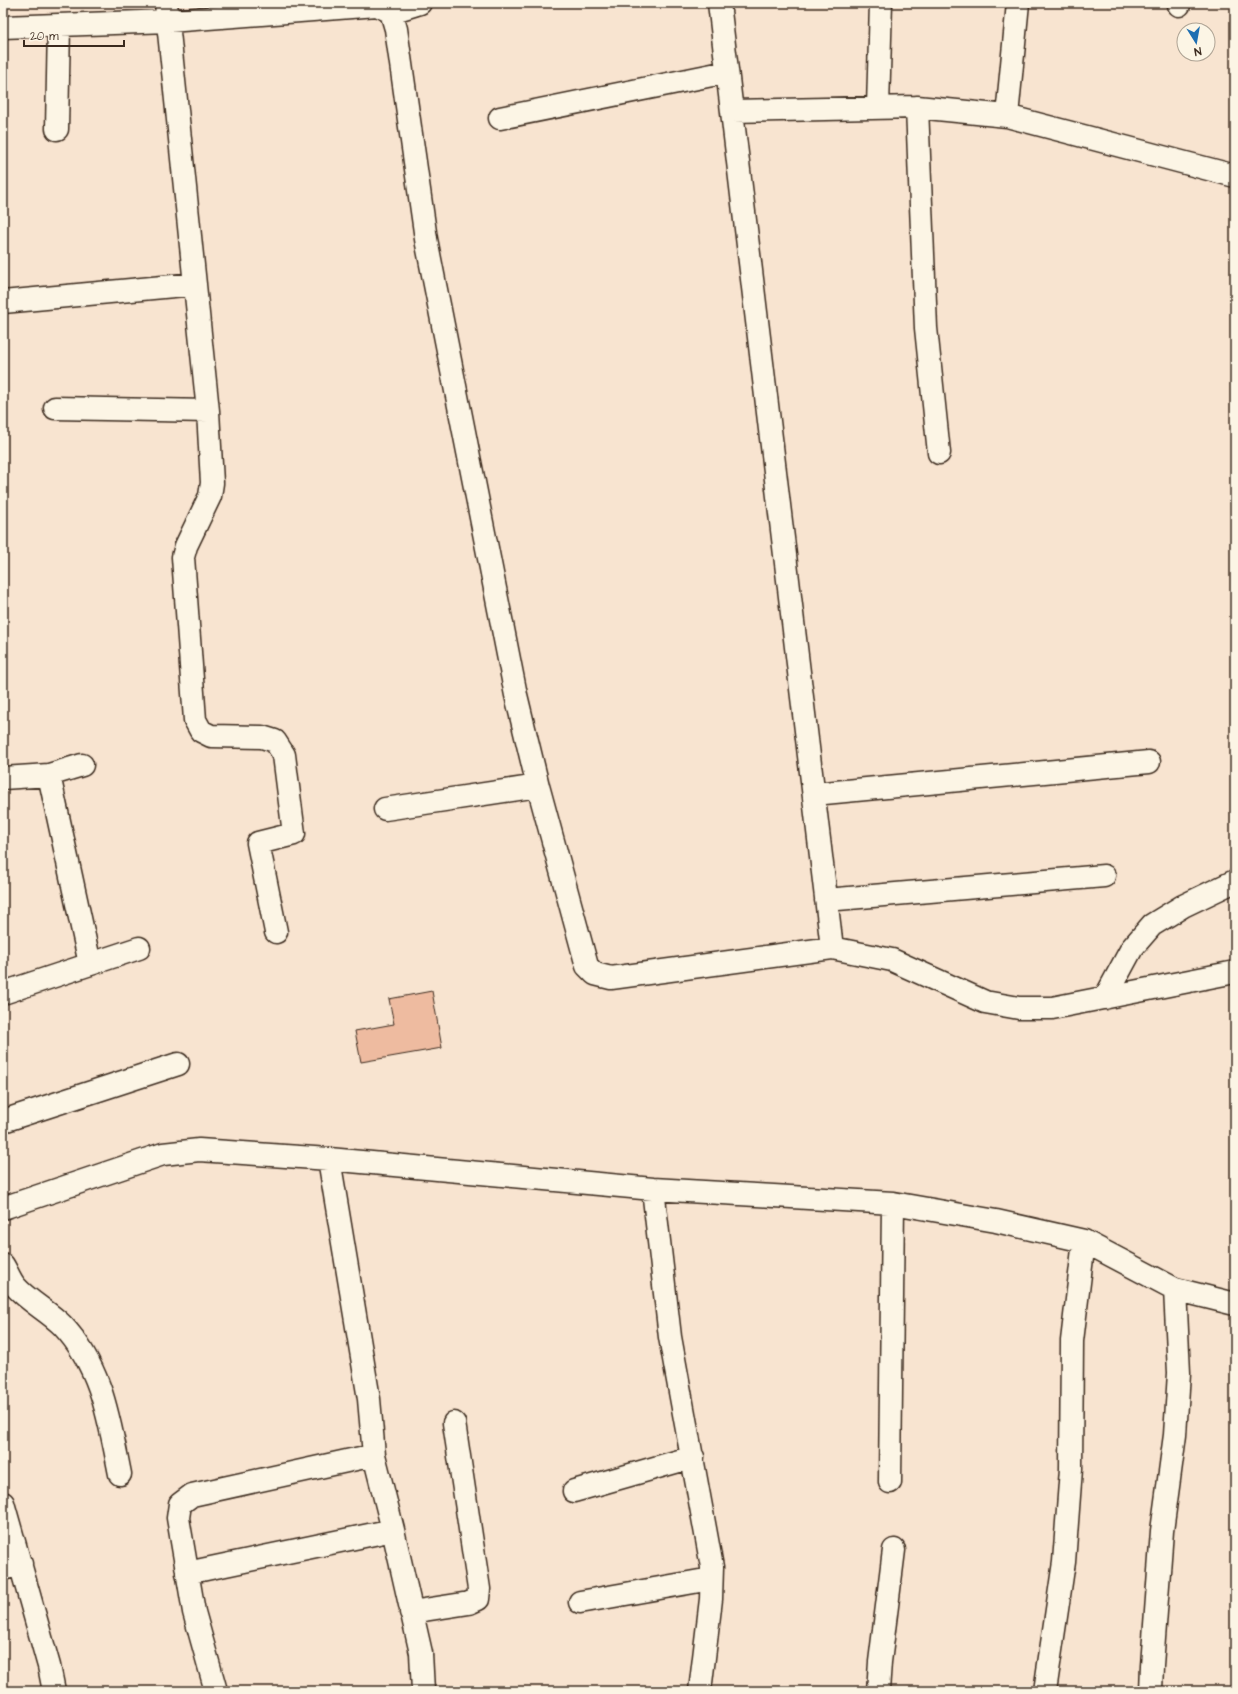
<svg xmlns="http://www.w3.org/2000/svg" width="1238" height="1694" font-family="'Architects Daughter',sans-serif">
  <rect width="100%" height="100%" fill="#f8e4d0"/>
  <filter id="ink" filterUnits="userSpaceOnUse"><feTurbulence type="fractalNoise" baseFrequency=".025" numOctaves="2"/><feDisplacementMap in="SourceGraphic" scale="8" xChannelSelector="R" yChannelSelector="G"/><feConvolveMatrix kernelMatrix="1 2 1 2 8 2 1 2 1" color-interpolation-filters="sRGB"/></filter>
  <g filter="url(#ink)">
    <path fill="#eebba0" stroke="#3b2a1e" d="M432,991L442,1048L361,1062L355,1031L394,1024L389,999Z"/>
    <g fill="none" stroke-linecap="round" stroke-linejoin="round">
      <g stroke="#3b2a1e" stroke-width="25">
        <path id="minor" d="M166,3L208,411L212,483L210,496L186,546L183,557L195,720L201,731L211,736L262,737L275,741L284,755L294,834L258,843L276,932
          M719,3L832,948
          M1179,5V3
          M391,12L420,3
          M3,27L169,21L377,5L391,12L396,29L426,239L516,695L538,786L587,966L595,974L611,978L832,948L892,960L985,1002L1019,1008H1052L1235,972
          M878,107L881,3
          M917,107L926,328L939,453
          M732,111L917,107L1007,116L1235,176
          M1007,116L1018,3
          M500,118L727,72
          M57,129L59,25
          M3,302L195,284
          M55,408L208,411
          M49,775L90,964
          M3,778L49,775L82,765
          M814,794L1149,762
          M385,809L538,786
          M826,900L1104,876
          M3,993L139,948
          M1105,998L1132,948L1152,925L1183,906L1235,881
          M3,1121L178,1064
          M329,1159L369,1399L374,1455L393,1530L421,1653L423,1691
          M653,1189L670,1337L712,1567L711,1599L700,1691
          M3,1208L163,1154L199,1150L329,1159L653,1189L893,1203L996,1221L1084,1241L1175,1289L1235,1304
          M3,1265C7,1271 10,1280 15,1286C28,1301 48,1311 62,1325C102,1367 109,1420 120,1474
          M890,1482L893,1203
          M574,1491L693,1457
          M3,1503L49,1666L54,1691
          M3,1569L21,1564
          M187,1573L393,1530
          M580,1602L711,1579
          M411,1612L469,1603L478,1599L479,1589L454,1423
          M216,1691L194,1612L178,1518L180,1504L192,1495L374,1455
          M878,1691L880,1662L894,1550
          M1045,1691L1064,1562L1071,1469L1072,1341L1084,1241
          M1151,1691L1152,1665L1162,1531L1175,1435L1179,1373L1175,1289"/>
      </g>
      <use href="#minor" stroke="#fcf5e5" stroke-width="22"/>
    </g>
  </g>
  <rect width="1238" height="1694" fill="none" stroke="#fcf5e5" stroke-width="16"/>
  <rect x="8" y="8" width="1222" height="1678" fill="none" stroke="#3b2a1e" stroke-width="1.5" filter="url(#ink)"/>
  <g transform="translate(1196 42) rotate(169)"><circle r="19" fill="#fcf5e5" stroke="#afa495"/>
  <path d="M0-3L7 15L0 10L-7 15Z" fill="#1f6fb2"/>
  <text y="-6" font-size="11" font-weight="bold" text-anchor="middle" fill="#3b2a1e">N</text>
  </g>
  <path d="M24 40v6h100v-6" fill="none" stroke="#3b2a1e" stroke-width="2"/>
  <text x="30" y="40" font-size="12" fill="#3b2a1e" stroke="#fcf5e5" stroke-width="3" paint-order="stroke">20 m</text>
</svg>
